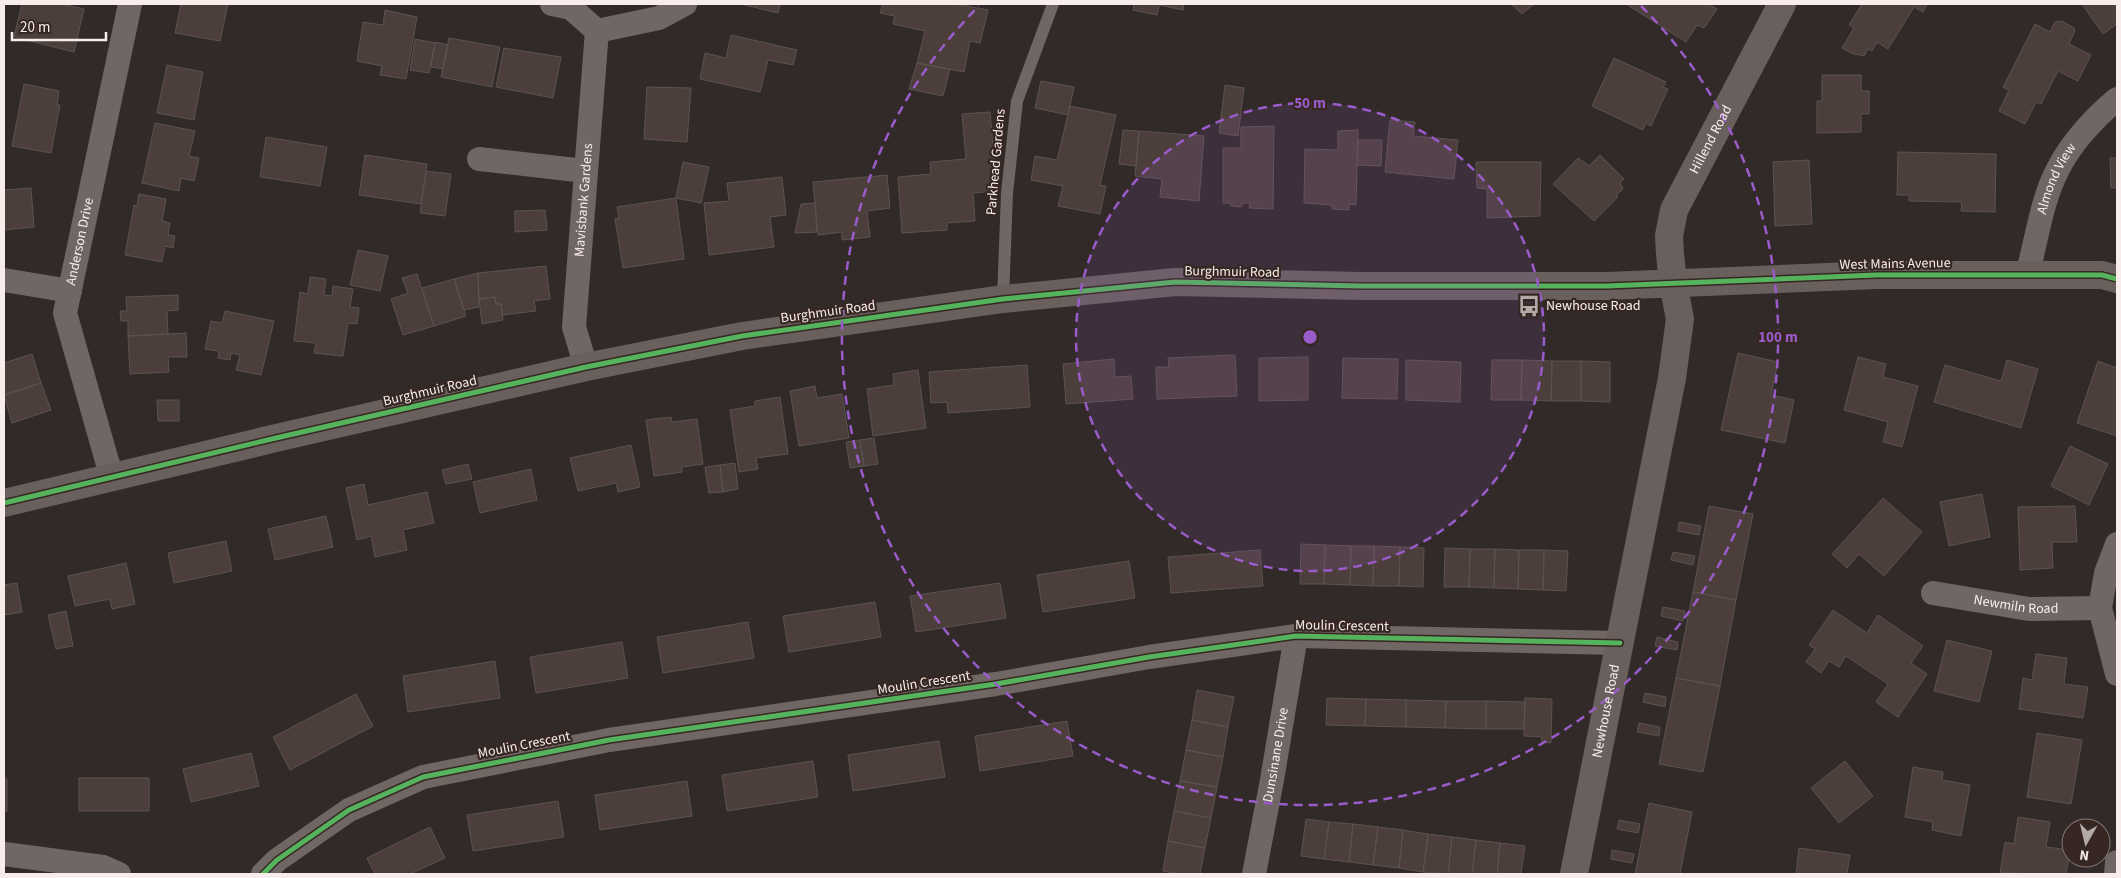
<svg xmlns="http://www.w3.org/2000/svg" width="2121" height="878" font-family="'Source Sans 3',sans-serif">
  <rect width="100%" height="100%" fill="#322a28"/>
  <path fill="#4c3f3b" stroke="#5b5351" d="M22,4H62L84,9L74,52L14,37Z
    M181,4H228L220,41L175,33Z
    M741,4H780L778,13Z
    M883,4H956L988,10L980,43L970,41L964,72L917,63L925,31L893,24L895,16L880,13Z
    M1134,4H1184L1183,10L1159,5L1157,15L1133,10Z
    M1511,4H1534L1522,14Z
    M1626,4H1709L1717,9L1704,28L1697,25L1686,42Z
    M1862,4H1927L1923,12L1914,7L1888,49L1877,42L1872,51L1868,49L1864,56L1851,53L1842,48L1854,28L1849,25Z
    M2082,4H2117V24L2103,34Z
    M385,10L417,17L406,79L380,75L382,66L357,61L363,22L383,25Z
    M2062,21L2074,28L2075,31L2069,44L2091,55L2078,81L2058,71L2041,104L2036,102L2025,124L1999,111L2009,90L2003,87L2035,24L2050,32L2055,22Z
    M731,35L797,50L793,65L768,60L760,92L700,79L705,53L726,58Z
    M449,38L500,47L492,87L441,77Z
    M415,39L435,43L429,73L410,70Z
    M435,42L448,45L443,69L431,67Z
    M504,48L561,57L553,98L496,87Z
    M1614,58L1666,82L1663,87L1668,89L1651,126L1646,123L1643,130L1592,106Z
    M917,63L950,69L943,96L909,89Z
    M167,65L203,72L194,120L157,113Z
    M1822,75H1861V91H1869V114H1861V132L1817,133V101H1822Z
    M1041,81L1074,87L1068,115L1035,108Z
    M24,84L59,91L57,105H60L51,153L12,146Z
    M1225,85L1244,88L1238,136L1219,133Z
    M647,87L691,88L687,142L644,139Z
    M1070,106L1116,115L1100,185L1106,186L1100,214L1058,206L1063,186L1031,180L1035,156L1057,160Z
    M990,112L997,191L973,193L975,221L947,223V230L902,233L898,177L931,174L930,162L966,159L962,114Z
    M1390,120L1415,122L1413,136L1458,140L1454,179L1385,172Z
    M155,123L195,131L189,156L199,158L194,181L181,178L179,191L142,183Z
    M1274,126L1273,209L1249,208L1250,203H1243L1241,207L1231,206L1230,203H1223V148H1241V127Z
    M1123,130L1139,131L1136,166L1119,164Z
    M1358,130L1356,205L1349,204V210L1332,209V205L1304,203L1305,149L1338,150V131Z
    M1139,131L1204,136L1199,201L1160,197L1162,179L1135,176Z
    M266,137L327,147L320,186L260,177Z
    M1358,140H1382L1381,166L1357,165Z
    M1898,152L1996,154L1995,212L1961,211L1962,202L1909,201V195H1897Z
    M365,155L427,164L421,204L359,195Z
    M1600,155L1624,179L1620,183L1623,189L1617,194V198L1594,221L1553,184L1578,158L1589,166Z
    M2110,158H2117V188H2111Z
    M1809,160L1812,224L1775,226L1773,162Z
    M683,162L709,167L701,203L676,198Z
    M1476,162H1541L1540,216L1487,218V189L1477,188Z
    M426,171L451,174L445,216L420,213Z
    M887,175L890,208L867,211L870,237L842,240V232L818,235L813,182Z
    M782,177L786,215L770,217L774,247L709,255L704,203L729,201L727,183Z
    M31,188L34,227L4,230V190Z
    M139,194L166,199L162,221L170,223L168,235L175,236L173,248L165,246L162,262L125,255L134,205L137,206Z
    M676,198L684,259L623,268L615,219L619,218L617,207Z
    M815,203L817,232L795,233L801,204Z
    M545,210L547,230L515,232V211Z
    M358,250L388,256L380,291L350,285Z
    M546,266L550,299L534,301L536,311L502,315L501,304H496L495,297L479,299L478,273Z
    M478,273L479,307L464,310L454,279Z
    M417,274L434,326L403,335L391,299L408,293L402,278Z
    M310,277L326,279L324,295L332,296L333,286L353,289L350,307L359,308L357,324L348,323L343,356L314,353L316,343L294,341L300,292L308,294Z
    M454,279L466,316L434,326L422,288Z
    M178,295V310L167,311L168,334L128,336V321H121L120,311H127L126,297Z
    M495,297L496,304H501L503,320L482,324L479,299Z
    M225,311L274,321L261,375L236,370L240,355L231,353L230,360L218,358L219,351L205,349L211,321L222,323Z
    M186,333L187,357H168L169,372L130,374L128,336Z
    M1738,353L1778,362L1771,395L1794,400L1785,443L1721,430Z
    M32,354L41,383L4,395V363Z
    M1235,355L1237,396L1157,399L1156,367H1169L1168,358Z
    M1308,357V400L1259,401V358Z
    M1858,357L1886,364L1883,377L1918,386L1902,447L1883,442L1888,422L1844,410Z
    M1343,358L1398,359L1397,399L1342,398Z
    M1114,359L1115,377L1131,376L1133,399L1066,404L1063,364Z
    M1406,360L1461,362L1460,402L1406,400Z
    M1492,360H1522L1521,400H1491Z
    M1522,360L1552,361L1551,401L1521,400Z
    M2007,360L2038,369L2021,428L1934,402L1945,365L2001,381Z
    M1552,361H1581V401H1551Z
    M1581,361L1610,362V402L1581,401Z
    M2098,361L2117,368V436L2077,423Z
    M1027,365L1030,407L948,413L947,402L931,403L929,372Z
    M918,370L926,428L873,436L867,389L894,385L893,374Z
    M41,383L51,410L12,423L4,395Z
    M815,386L817,398L842,394L849,438L799,446L790,391Z
    M780,397L788,454L756,458L758,469L739,472L730,410L755,406V401Z
    M157,400H179V421H158Z
    M671,417L672,422L697,419L703,464L682,467V472L654,476L646,420Z
    M874,438L878,464L864,466L860,440Z
    M860,440L864,466L850,468L846,442Z
    M631,445L640,487L618,492L616,483L578,491L570,458Z
    M2070,446L2108,464L2089,505L2051,486Z
    M735,463L738,489L723,492L720,465Z
    M468,464L472,479L446,484L442,470Z
    M720,465L723,492L709,493L705,467Z
    M531,469L537,500L480,513L473,482Z
    M364,484L368,505L427,492L434,523L403,530L407,550L375,557L371,536L357,540L346,488Z
    M1982,494L1990,537L1949,546L1940,502Z
    M1883,498L1922,532L1884,576L1859,554L1847,568L1832,554Z
    M1709,506L1753,514L1736,600L1693,592Z
    M2075,506L2077,542H2052L2053,568L2020,570L2018,507Z
    M326,516L333,547L275,560L268,529Z
    M1679,522L1701,526L1699,535L1678,531Z
    M226,541L232,571L174,583L168,553Z
    M1301,544L1325,545L1324,584H1300Z
    M1325,545L1351,546L1350,585L1324,584Z
    M1351,546H1374L1373,586L1350,585Z
    M1374,546L1400,547L1399,586H1373Z
    M1400,547L1424,548L1423,587L1399,586Z
    M1445,548L1470,549L1469,587H1444Z
    M1470,549H1495L1494,588L1469,587Z
    M1495,549L1519,550L1518,589L1494,588Z
    M1260,550L1263,586L1171,593L1168,557Z
    M1519,550H1544L1543,590L1518,589Z
    M1544,550L1568,551L1566,591L1543,590Z
    M1673,552L1695,556L1693,565L1671,560Z
    M1129,561L1135,598L1043,612L1037,575Z
    M126,563L135,604L112,609L110,599L75,606L68,576Z
    M17,583L22,612L4,615V585Z
    M1000,583L1006,618L916,632L910,596Z
    M1693,592L1736,600L1720,686L1676,678Z
    M875,602L881,637L789,652L783,616Z
    M1663,607L1685,611L1683,621L1661,616Z
    M1833,610L1867,633L1878,615L1923,646L1911,663L1927,674L1898,717L1876,702L1888,684L1846,656L1839,667L1829,661L1821,673L1806,662L1815,649L1809,645Z
    M66,611L73,646L56,649L48,615Z
    M748,622L754,658L663,673L657,637Z
    M1657,637L1678,642L1677,650L1655,646Z
    M1947,640L1992,651L1979,702L1934,691Z
    M622,642L628,678L536,693L530,657Z
    M2036,654L2067,658L2064,684L2088,687L2083,718L2019,709L2023,678L2032,680Z
    M495,661L500,698L408,712L403,676Z
    M1676,678L1720,686L1703,772L1659,764Z
    M1197,690L1234,697L1228,727L1192,720Z
    M1645,693L1666,697L1665,707L1643,702Z
    M356,694L373,726L290,770L273,737Z
    M1327,698L1366,699L1365,726L1326,725Z
    M1525,698L1552,699L1551,743L1542,742V737L1524,736Z
    M1366,699L1406,700V727L1365,726Z
    M1406,700L1446,701L1445,728L1406,727Z
    M1446,701H1486V729L1445,728Z
    M1486,701L1525,702L1524,729H1486Z
    M1192,720L1228,727L1223,757L1186,750Z
    M1067,721L1073,756L980,771L975,736Z
    M1639,723L1660,727L1659,736L1637,732Z
    M2037,733L2082,740L2071,804L2027,797Z
    M939,741L945,777L853,791L848,755Z
    M1186,750L1223,757L1217,787L1180,781Z
    M251,753L259,786L191,802L183,769Z
    M813,761L818,797L727,811L722,775Z
    M1845,761L1873,796L1839,823L1811,788Z
    M1913,767L1943,772L1942,780L1970,785L1961,836L1932,830L1933,822L1905,817Z
    M79,778H149V811H79Z
    M4,779H7V811H4Z
    M687,781L692,816L600,830L595,795Z
    M1180,781L1217,787L1211,818L1174,811Z
    M558,801L564,837L473,851L467,815Z
    M1649,803L1692,812L1680,874H1635Z
    M1174,811L1211,818L1205,848L1168,841Z
    M2018,817L2050,822L2046,847L2070,850L2066,874L2000,873L2005,842L2014,844Z
    M1306,819L1329,822L1324,859L1301,856Z
    M1619,820L1640,824L1638,833L1617,829Z
    M1329,822L1353,824L1349,862L1324,859Z
    M1353,824L1378,827L1373,865L1349,862Z
    M430,827L445,858L410,874H375L367,858Z
    M1378,827L1403,830L1399,868L1373,865Z
    M1403,830L1428,834L1423,872L1399,868Z
    M1428,834L1452,837L1448,874L1423,872Z
    M1452,837L1476,840L1472,874H1448Z
    M1476,840L1500,843L1497,874H1472Z
    M1168,841L1205,848L1200,874H1178L1163,871Z
    M1500,843L1525,846L1521,874H1497Z
    M1799,848L1850,855L1847,874H1796Z
    M1612,850L1634,854L1632,863L1611,859Z"/>
  <g fill="none" stroke-linecap="round" stroke-linejoin="round">
    <path stroke="#706765" stroke-width="12" d="M1003,299L1007,193L1017,101L1053,4"/>
    <g stroke="#706765" stroke-width="24">
      <path d="M552,4L571,8L597,31"/>
      <path d="M479,159L585,171"/>
      <path id="s1" d="M2027,275C2037,240 2041,201 2058,169C2071,143 2095,117 2117,99"/>
      <path d="M4,280L70,291"/>
      <path id="s2" d="M586,367L574,327L597,31L659,18L685,4"/>
      <path id="s3" d="M113,477L107,461L65,313L130,4"/>
      <path d="M2117,544L2106,573L2100,608L2117,674"/>
      <path id="s4" d="M1933,593L2029,609L2100,608"/>
      <path d="M4,854L103,867L119,874"/>
      <path d="M263,874L277,860L349,810L423,777L609,740L996,684L1149,657L1296,636L1620,643"/>
      <path id="s5" d="M1254,874L1272,780L1296,636"/>
      <path d="M2116,874L2117,862"/>
    </g>
    <g stroke="#69605e" stroke-width="28">
      <path d="M4,503L276,438L586,367L742,336L1003,299L1175,282L1361,286H1607L1876,275H2102L2117,279"/>
      <path id="s6" d="M1574,874L1672,378L1680,319L1673,283L1670,254L1669,236L1674,210L1782,4"/>
    </g>
    <g stroke="#372723" stroke-width="8">
      <path id="cycleway" d="M4,503L276,438L586,367L742,336L1003,299L1175,282L1361,286H1607L1876,275H2102L2117,279
        M263,874L277,860L349,810L423,777L609,740L996,684L1149,657L1296,636L1620,643"/>
    </g>
    <use href="#cycleway" stroke="#56b35d" stroke-width="5"/>
  </g>
  <circle cx="1310" cy="337" r="234" fill="#9a5cca" fill-opacity=".12"/>
  <g fill="none" stroke="#9a5cca" stroke-width="2.5" stroke-dasharray="9 6">
    <circle cx="1310" cy="337" r="234"/>
    <path d="M1641 6A468 468 0 1 1 979 6"/>
  </g>
  <defs>
    <g id="bus-bare" transform="scale(1.725)"><path d="M-5-6H5V4H4V6H2V4H-2V6H-4V4H-5ZM-3.5-4V0h7V-4ZM-3.5 1.2v1.5H-2V1.2ZM2 1.2v1.5H3.5V1.2Z" fill="#b3a9a6" stroke="#372723" stroke-width="2.5" paint-order="stroke"/></g>
  </defs>
  <g fill-rule="evenodd">
    <use href="#bus-bare" x="1529" y="306"/>
  </g>
  <g text-anchor="middle" dominant-baseline="central" stroke-width="4.5" stroke-linejoin="round" paint-order="stroke">
    <g font-size="14" fill="#f8edea" stroke="#372723">
      <text stroke="none"><textPath href="#s6" startOffset="755">Hillend Road</textPath></text>
      <text transform="translate(996 162) rotate(-85)">Parkhead Gardens</text>
      <text stroke="none"><textPath href="#s1" startOffset="101">Almond View</textPath></text>
      <text stroke="none"><textPath href="#s2" startOffset="169">Mavisbank Gardens</textPath></text>
      <text stroke="none"><textPath href="#s3" startOffset="244">Anderson Drive</textPath></text>
      <text transform="translate(1895 264) rotate(-1)">West Mains Avenue</text>
      <text transform="translate(1232 272) rotate(1)">Burghmuir Road</text>
      <text transform="translate(828 312) rotate(-8)">Burghmuir Road</text>
      <text transform="translate(430 391) rotate(-13)">Burghmuir Road</text>
      <text stroke="none"><textPath href="#s4" startOffset="84">Newmiln Road</textPath></text>
      <text transform="translate(1342 626) rotate(1)">Moulin Crescent</text>
      <text transform="translate(924 683) rotate(-9)">Moulin Crescent</text>
      <text stroke="none"><textPath href="#s6" startOffset="166">Newhouse Road</textPath></text>
      <text transform="translate(524 745) rotate(-11)">Moulin Crescent</text>
      <text stroke="none"><textPath href="#s5" startOffset="121">Dunsinane Drive</textPath></text>
    </g>
    <g font-size="14" fill="#f8edea" stroke="#372723" text-anchor="start">
      <text x="1546" y="306">Newhouse Road</text>
    </g>
  </g>
  <circle cx="1310" cy="337" r="8" fill="#9a5cca" stroke="#372723" stroke-width="2.5"/>
  <g font-size="15" text-anchor="middle" font-weight="bold" fill="#9a5cca" stroke="#372723" stroke-width="4.5" stroke-linejoin="round" paint-order="stroke">
    <text x="1310" y="108">50 m</text>
    <text x="1778" y="342">100 m</text>
  </g>
  <rect width="2121" height="878" fill="none" stroke="#f8edea" stroke-width="10"/>
  <g transform="translate(2086 843) rotate(188)"><circle r="24" fill="#372723" stroke="#847673"/>
  <path d="M0-4L9 19L0 12L-9 19Z" fill="#b3a9a6"/>
  <text y="-8" font-size="14" font-weight="bold" text-anchor="middle" fill="#f8edea">N</text>
  </g>
  <path d="M12 32v8h94v-8" fill="none" stroke="#f8edea" stroke-width="2.5"/>
  <text x="20" y="32" font-size="15" fill="#f8edea" stroke="#372723" stroke-width="4" paint-order="stroke">20 m</text>
</svg>
